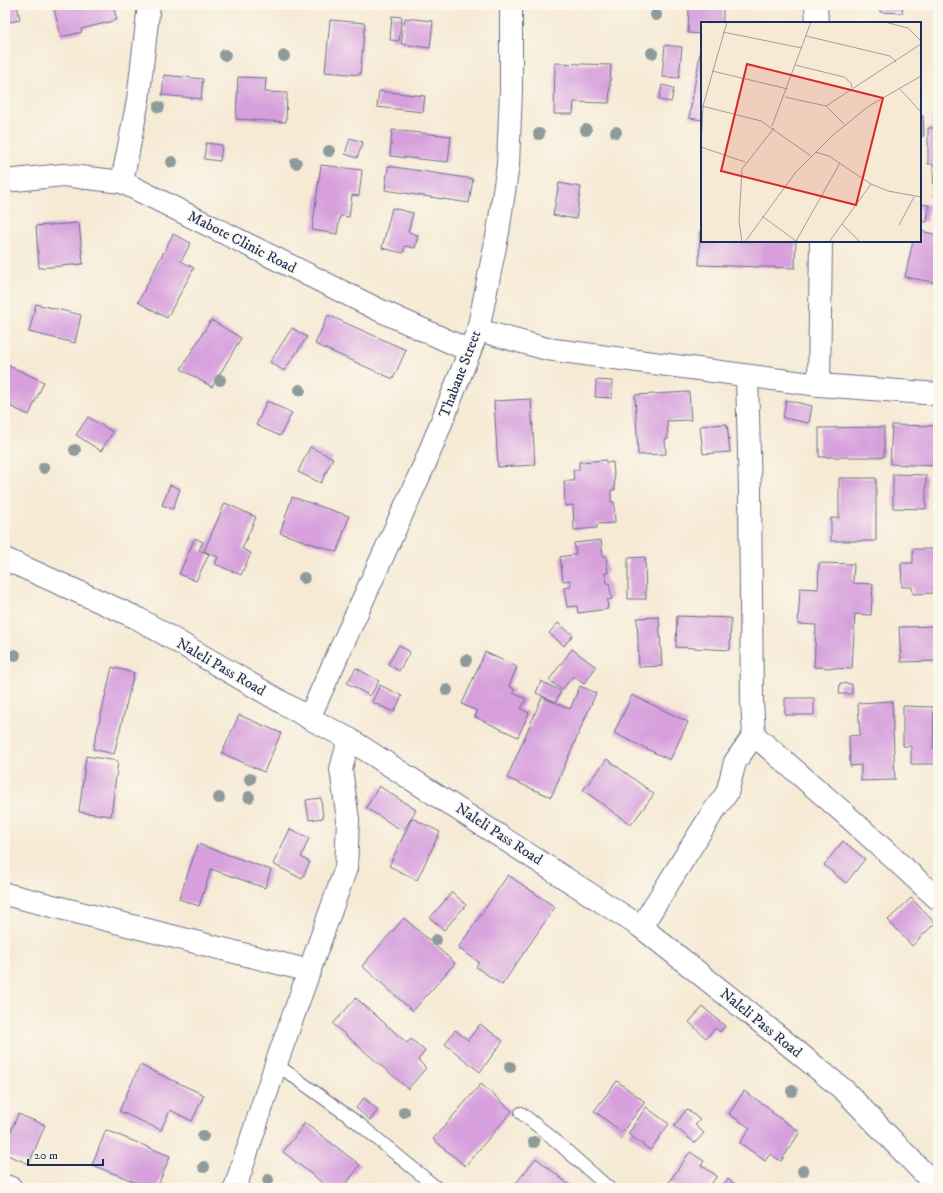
<svg xmlns="http://www.w3.org/2000/svg" width="943" height="1193" font-family="'IM FELL DW Pica',serif">
  <rect width="100%" height="100%" fill="#fbf7ec"/>
  <filter id="ink" filterUnits="userSpaceOnUse"><feTurbulence type="fractalNoise" baseFrequency=".025" numOctaves="2"/><feDisplacementMap in="SourceGraphic" scale="8" xChannelSelector="R" yChannelSelector="G"/><feConvolveMatrix kernelMatrix="1 2 1 2 8 2 1 2 1" color-interpolation-filters="sRGB"/></filter>
  <filter id="wash" filterUnits="userSpaceOnUse"><feTurbulence type="fractalNoise" baseFrequency=".012" numOctaves="4" result="noise"/><feDisplacementMap in="SourceGraphic" scale="16" xChannelSelector="R" yChannelSelector="G"/><feGaussianBlur stdDeviation="0.9" result="paint"/><feColorMatrix in="noise" values="0 0 0 0 0 0 0 0 0 0 0 0 0 0 0 0 0 1.4 0 .05"/><feComposite in="paint" operator="in"/></filter>
  <g filter="url(#wash)">
    <rect width="100%" height="100%" fill="#f6ead5"/>
    <g id="blocks">
      <path fill="#d7a0dd" d="M5,5H17L20,20L5,23Z
        M53,5H113L117,20L81,29L82,32L61,37Z
        M689,5H723V23H702V34L688,33Z
        M880,5H903L902,13L880,12Z
        M392,16L402,17L399,41L390,40Z
        M405,18L433,21L430,48L401,44Z
        M330,20L365,23L360,75L325,72Z
        M665,45L682,47L679,78L662,77Z
        M701,48H702V120L689,118Z
        M555,63L611,65L609,103L574,102L573,114H554Z
        M164,75L203,79L201,99L162,95Z
        M238,77L266,78L265,92L287,93L286,122L236,119Z
        M662,85L674,88L671,102L659,100Z
        M379,91L425,96L423,112L377,107Z
        M938,112V196H934L933,164H928V128H934V113Z
        M920,116H923L924,136H920Z
        M392,130L451,136L448,162L390,156Z
        M350,138L363,142L357,158L345,154Z
        M206,143L222,145L220,161L204,159Z
        M321,165L362,170L359,196L352,195L349,217L340,216L337,234L312,230Z
        M388,166L473,179L469,203L385,190Z
        M559,183L581,187L576,219L553,215Z
        M920,204L929,205L927,222L920,221Z
        M392,208L413,213L408,232L418,235L415,248L405,246L403,253L382,248Z
        M79,223L83,264L39,268L36,226Z
        M700,231H702V241H796L795,268L699,265Z
        M920,231L938,235V283L905,277L913,241H920Z
        M173,234L191,243L181,261L194,268L167,318L138,302Z
        M36,304L81,315L75,343L29,332Z
        M328,315L406,350L393,379L315,344Z
        M211,320L241,338L212,387L181,369Z
        M292,328L307,337L284,371L270,362Z
        M5,364L44,382L29,415L5,404Z
        M596,380L612,381V398L595,397Z
        M689,392L691,420L667,421L668,439H665L666,454L638,455L635,395Z
        M531,399L535,465L498,467L494,401Z
        M786,400L812,406L809,423L783,418Z
        M267,401L292,413L280,436L256,425Z
        M88,417L113,432L101,451L76,435Z
        M727,424L730,452L703,454L700,426Z
        M892,425L938,426V466L890,464Z
        M884,427V457H819V428Z
        M310,447L333,458L321,483L298,472Z
        M606,460V463L613,462L615,490H611V502H614L615,523L597,524V528L574,530L573,505L565,506L564,481H574L573,470H579V462Z
        M893,474L926,475V509L893,508Z
        M839,478H876V541H831V518H839Z
        M170,485L180,489L173,509L162,505Z
        M292,497L349,516L337,552L280,533Z
        M225,503L256,517L242,549L251,553L241,575L215,564L218,557L204,551Z
        M195,538L203,542L199,550L209,554L196,581L179,574Z
        M601,540L603,556H606L608,573H605L607,583H609L612,599L607,600L608,609L578,613L577,606L567,607L564,588L571,587L570,580L563,581L560,557L576,554L574,543Z
        M913,549H938V602L936,603L935,593L913,594L912,587H902L901,563H913Z
        M645,557L646,599H628V558Z
        M819,563L854,564L853,583L873,584L871,615L855,614L852,669L814,667L816,625L798,624L800,588L818,589Z
        M677,616L731,618L730,650L676,647Z
        M659,617L662,666L639,667L637,618Z
        M558,623L573,635L564,646L549,633Z
        M936,626L938,661L901,662L899,627Z
        M399,645L410,652L399,671L388,664Z
        M572,649L596,667L584,684L573,676L562,690L549,680Z
        M485,652L517,667L509,686L514,689L513,693L526,699L521,709L529,713L518,737L475,717L477,711L462,704Z
        M112,667L134,673L114,754L93,749Z
        M356,668L379,681L370,696L347,683Z
        M541,681L561,691L556,702L536,693Z
        M840,683L852,684V694H839Z
        M380,685L402,696L394,712L372,702Z
        M580,686L596,693L551,797L507,778L542,697L570,709Z
        M632,695L688,722L670,760L614,733Z
        M785,698H814V715H785Z
        M892,701L895,780L861,781V765L850,766L849,736L860,735L858,703Z
        M903,706L934,707L933,748H937V764H911V746H903Z
        M239,715L281,733L264,772L222,753Z
        M86,756L118,761L111,816L79,812Z
        M607,759L654,794L631,825L583,790Z
        M379,786L416,810L403,831L366,808Z
        M321,798L323,818L309,820L306,800Z
        M412,818L440,832L417,880L389,866Z
        M290,829L309,838L301,857L310,862L302,879L273,864Z
        M843,841L865,859L846,883L824,865Z
        M198,844L271,870L265,888L211,869L199,906L179,899Z
        M508,875L555,907L502,985L476,967L479,962L458,948Z
        M452,892L466,905L444,930L430,918Z
        M911,898L935,923L912,946L888,920Z
        M404,918L455,963L413,1011L362,966Z
        M356,998L407,1043L411,1039L425,1051L418,1060L426,1068L408,1089L333,1024Z
        M703,1007L725,1026L720,1032L715,1028L706,1038L689,1022Z
        M480,1024L503,1041L480,1072L445,1044L455,1030L468,1040Z
        M140,1065L204,1095L192,1121L170,1110L161,1130L119,1111Z
        M617,1081L645,1102L622,1132L594,1111Z
        M481,1084L512,1111L465,1166L433,1139Z
        M744,1091L772,1110L771,1112L800,1132L781,1161L770,1154L765,1161L740,1143L750,1128L729,1114Z
        M364,1098L378,1110L370,1120L356,1108Z
        M646,1107L669,1124L650,1150L628,1134Z
        M687,1109L700,1120L695,1125L704,1133L695,1143L674,1126Z
        M18,1114L45,1125L29,1164L5,1154V1146Z
        M305,1123L360,1165L343,1188H329L283,1152Z
        M106,1130L170,1156L157,1188H151L92,1165Z
        M690,1152L704,1161L701,1165L717,1176L708,1188H678L669,1182Z
        M536,1158L573,1188H512Z
        M728,1179L738,1187L737,1188H721Z"/>
    </g>
  </g>
  <g filter="url(#ink)">
    <use href="#blocks" fill-opacity="0" stroke="#687088" stroke-width="1"/>
    <g fill="none" stroke-linecap="round" stroke-linejoin="round">
      <g stroke="#687088" stroke-width="14">
        <path id="service" d="M276,1064L358,1123L437,1188
          M521,1113L549,1135L609,1188"/>
      </g>
      <g stroke="#687088" stroke-width="24">
        <path id="minor" d="M816,5L817,23
          M5,181L63,175L122,182L377,309L470,351
          M122,182L138,100L149,5
          M478,330L547,349L819,385L938,394
          M819,385L821,241
          M754,735L844,813L938,899
          M5,894L310,971
          M641,927L713,812L727,793L735,762L754,735L752,701L750,492L747,376
          M5,1186L11,1188
          M235,1188L276,1064L346,868L348,820L341,769L349,739"/>
      </g>
      <g stroke="#687088" stroke-width="24">
        <path id="tertiary" d="M309,718L426,461L478,330L498,232L508,165L511,90V5"/>
      </g>
      <g stroke="#687088" stroke-width="24">
        <path id="secondary" d="M5,559L137,618L309,718L349,739L641,927L773,1032L845,1091L938,1188"/>
      </g>
      <use href="#service" stroke="#fff" stroke-width="12"/>
      <use href="#minor" stroke="#fff" stroke-width="22"/>
      <use href="#tertiary" stroke="#fff" stroke-width="22"/>
      <use href="#secondary" stroke="#fff" stroke-width="22"/>
    </g>
    <g fill="#8f9b9b">
      <circle cx="656" cy="15" r="6"/>
      <circle cx="652" cy="53" r="6"/>
      <circle cx="225" cy="55" r="6"/>
      <circle cx="284" cy="56" r="6"/>
      <circle cx="159" cy="107" r="6"/>
      <circle cx="586" cy="130" r="6"/>
      <circle cx="616" cy="132" r="6"/>
      <circle cx="539" cy="134" r="6"/>
      <circle cx="329" cy="151" r="6"/>
      <circle cx="172" cy="162" r="6"/>
      <circle cx="296" cy="163" r="6"/>
      <circle cx="220" cy="380" r="6"/>
      <circle cx="300" cy="390" r="6"/>
      <circle cx="75" cy="450" r="6"/>
      <circle cx="44" cy="468" r="6"/>
      <circle cx="304" cy="578" r="6"/>
      <circle cx="15" cy="655" r="6"/>
      <circle cx="466" cy="660" r="6"/>
      <circle cx="447" cy="690" r="6"/>
      <circle cx="250" cy="779" r="6"/>
      <circle cx="249" cy="797" r="6"/>
      <circle cx="219" cy="798" r="6"/>
      <circle cx="436" cy="940" r="6"/>
      <circle cx="510" cy="1067" r="6"/>
      <circle cx="792" cy="1091" r="6"/>
      <circle cx="404" cy="1112" r="6"/>
      <circle cx="203" cy="1136" r="6"/>
      <circle cx="534" cy="1142" r="6"/>
      <circle cx="204" cy="1167" r="6"/>
      <circle cx="803" cy="1171" r="6"/>
      <circle cx="268" cy="1180" r="6"/>
    </g>
  </g>
  <g text-anchor="middle" dominant-baseline="central" stroke-width="3" stroke-linejoin="round" paint-order="stroke">
    <g font-size="15" fill="#1b2f5e" stroke="#fbf7ec">
      <text transform="translate(242 242) rotate(27)">Mabote Clinic Road</text>
      <text transform="translate(460 374) rotate(-69)">Thabane Street</text>
      <text transform="translate(221 667) rotate(30)">Naleli Pass Road</text>
      <text transform="translate(499 834) rotate(33)">Naleli Pass Road</text>
      <text transform="translate(761 1023) rotate(39)">Naleli Pass Road</text>
    </g>
  </g>
  <g transform="translate(701 22)">
    <rect width="220" height="220" fill="#f6ead5"/>
    <path fill="none" stroke="#9e9fa5" stroke-width="1" d="M184,0L207,6L220,19M22,10L101,26M105,14L189,34L195,40M94,43L143,55L150,61L151,66M11,49L87,67M198,66L220,90M84,75L125,84L143,102M1,84L60,99L110,134M125,84L220,22M71,104L110,0M0,125L2,84L26,0M0,125L44,140M114,130L128,134L170,162L187,169L220,175M61,194L95,219M141,202L159,220M198,203L213,175M95,219L139,141M41,220L38,199L41,147L73,106M44,220L94,151L132,113L168,84L220,54M128,220L170,162"/>
    <path fill="#d62828" fill-opacity="0.15" stroke="#d62828" stroke-width="2" d="M46,42L182,76L155,183L20,149Z"/>
    <rect width="220" height="220" fill="none" stroke="#1b2f5e" stroke-width="2"/>
  </g>
  <rect width="943" height="1193" fill="none" stroke="#fbf7ec" stroke-width="20"/>
  <path d="M28 1159v6h75v-6" fill="none" stroke="#1b2f5e" stroke-width="2"/>
  <text x="34" y="1159" font-size="12" fill="#1b2f5e" stroke="#fbf7ec" stroke-width="3" paint-order="stroke">20 m</text>
</svg>
